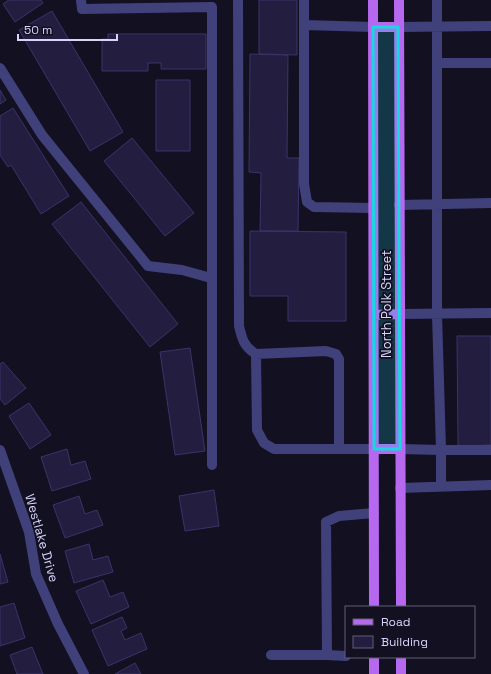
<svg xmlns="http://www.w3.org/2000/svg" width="491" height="674" font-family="'Space Grotesk',sans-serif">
  <rect width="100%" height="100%" fill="#121021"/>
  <path fill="#231e40" stroke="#3b336a" d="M9,0H41L43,3L15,22L3,4Z
    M259,0H297V55L259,54Z
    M52,11L123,132L90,151L19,30Z
    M108,34H206V69H161V63H148V71H102V39H108Z
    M250,54L288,55L287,158H299L298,231H260L261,173L249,172Z
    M156,80H190V151H156Z
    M0,90L6,100L0,104Z
    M13,108L69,196L41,214L11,165L8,167L0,155V116Z
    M132,138L194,213L165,236L104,161Z
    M81,202L178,324L150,347L52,224Z
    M250,231L346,232V321H288V296H250Z
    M457,336H491V445L458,446Z
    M190,348L205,451L175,455L160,352Z
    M3,362L26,388L5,405L0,399V364Z
    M29,403L51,435L30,449L9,416Z
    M67,449L71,465L85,461L91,479L52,491L41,457Z
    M214,490L219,526L185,531L179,496Z
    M79,496L85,514L97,510L103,525L65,538L53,505Z
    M89,544L93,560L108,556L113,572L74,583L65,551Z
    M0,554L8,582L0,584Z
    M103,580L110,597L123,592L129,607L91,624L76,591Z
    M14,603L25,638L0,646V607Z
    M122,617L127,628L121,631L125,640L141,633L147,649L108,666L92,630Z
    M32,647L43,674H17L10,655Z
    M135,663L141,674H115Z"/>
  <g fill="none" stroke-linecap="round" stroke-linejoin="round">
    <path stroke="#40417b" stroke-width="10" d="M81,0L82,9L212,7V465
      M238,0L239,326C242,339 244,347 256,354L257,430L264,443L274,449H374
      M304,0V184L307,202L314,207L373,208
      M437,0V314L441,450H491
      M304,25L373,27
      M398,27L491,26
      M437,63H491
      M0,68L42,135L148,266L182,270L211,278
      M399,205L491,203
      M399,314L491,313
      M256,354L326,351L336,354L339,359V449
      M400,449L441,450V486
      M0,450L29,532L36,574L58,624L84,674
      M400,488L491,485
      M271,655H327
      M346,656L327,655L326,522L339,516L374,513"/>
    <path stroke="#b668ee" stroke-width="10" d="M373,0L374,607
      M399,0L401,607
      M373,27H398
      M374,315L399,314
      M374,449H400
      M401,657V674
      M374,674V657"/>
  </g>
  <path fill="#19d7e2" fill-opacity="0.2" stroke="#19d7e2" stroke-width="3" stroke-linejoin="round" d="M373,27H398L400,449H374Z"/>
  <g text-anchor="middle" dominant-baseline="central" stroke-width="3.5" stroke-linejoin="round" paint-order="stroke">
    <g font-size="13" fill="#d7d5fa" stroke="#121021">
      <text transform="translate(386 304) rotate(-90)">North Polk Street</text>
      <text transform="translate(42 538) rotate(74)">Westlake Drive</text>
    </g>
  </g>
  <rect x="345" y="606" width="130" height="52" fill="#121021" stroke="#615f78"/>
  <rect x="353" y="619" width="20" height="6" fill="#b668ee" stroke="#615f78"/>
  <text x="381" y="626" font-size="12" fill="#d7d5fa">Road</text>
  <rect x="353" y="636" width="20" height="12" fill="#231e40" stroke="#615f78"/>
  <text x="381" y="646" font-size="12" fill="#d7d5fa">Building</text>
  <path d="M18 34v6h99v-6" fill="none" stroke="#d7d5fa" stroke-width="2"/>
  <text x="24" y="34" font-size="12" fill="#d7d5fa" stroke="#121021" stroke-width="3" paint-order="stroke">50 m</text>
</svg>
